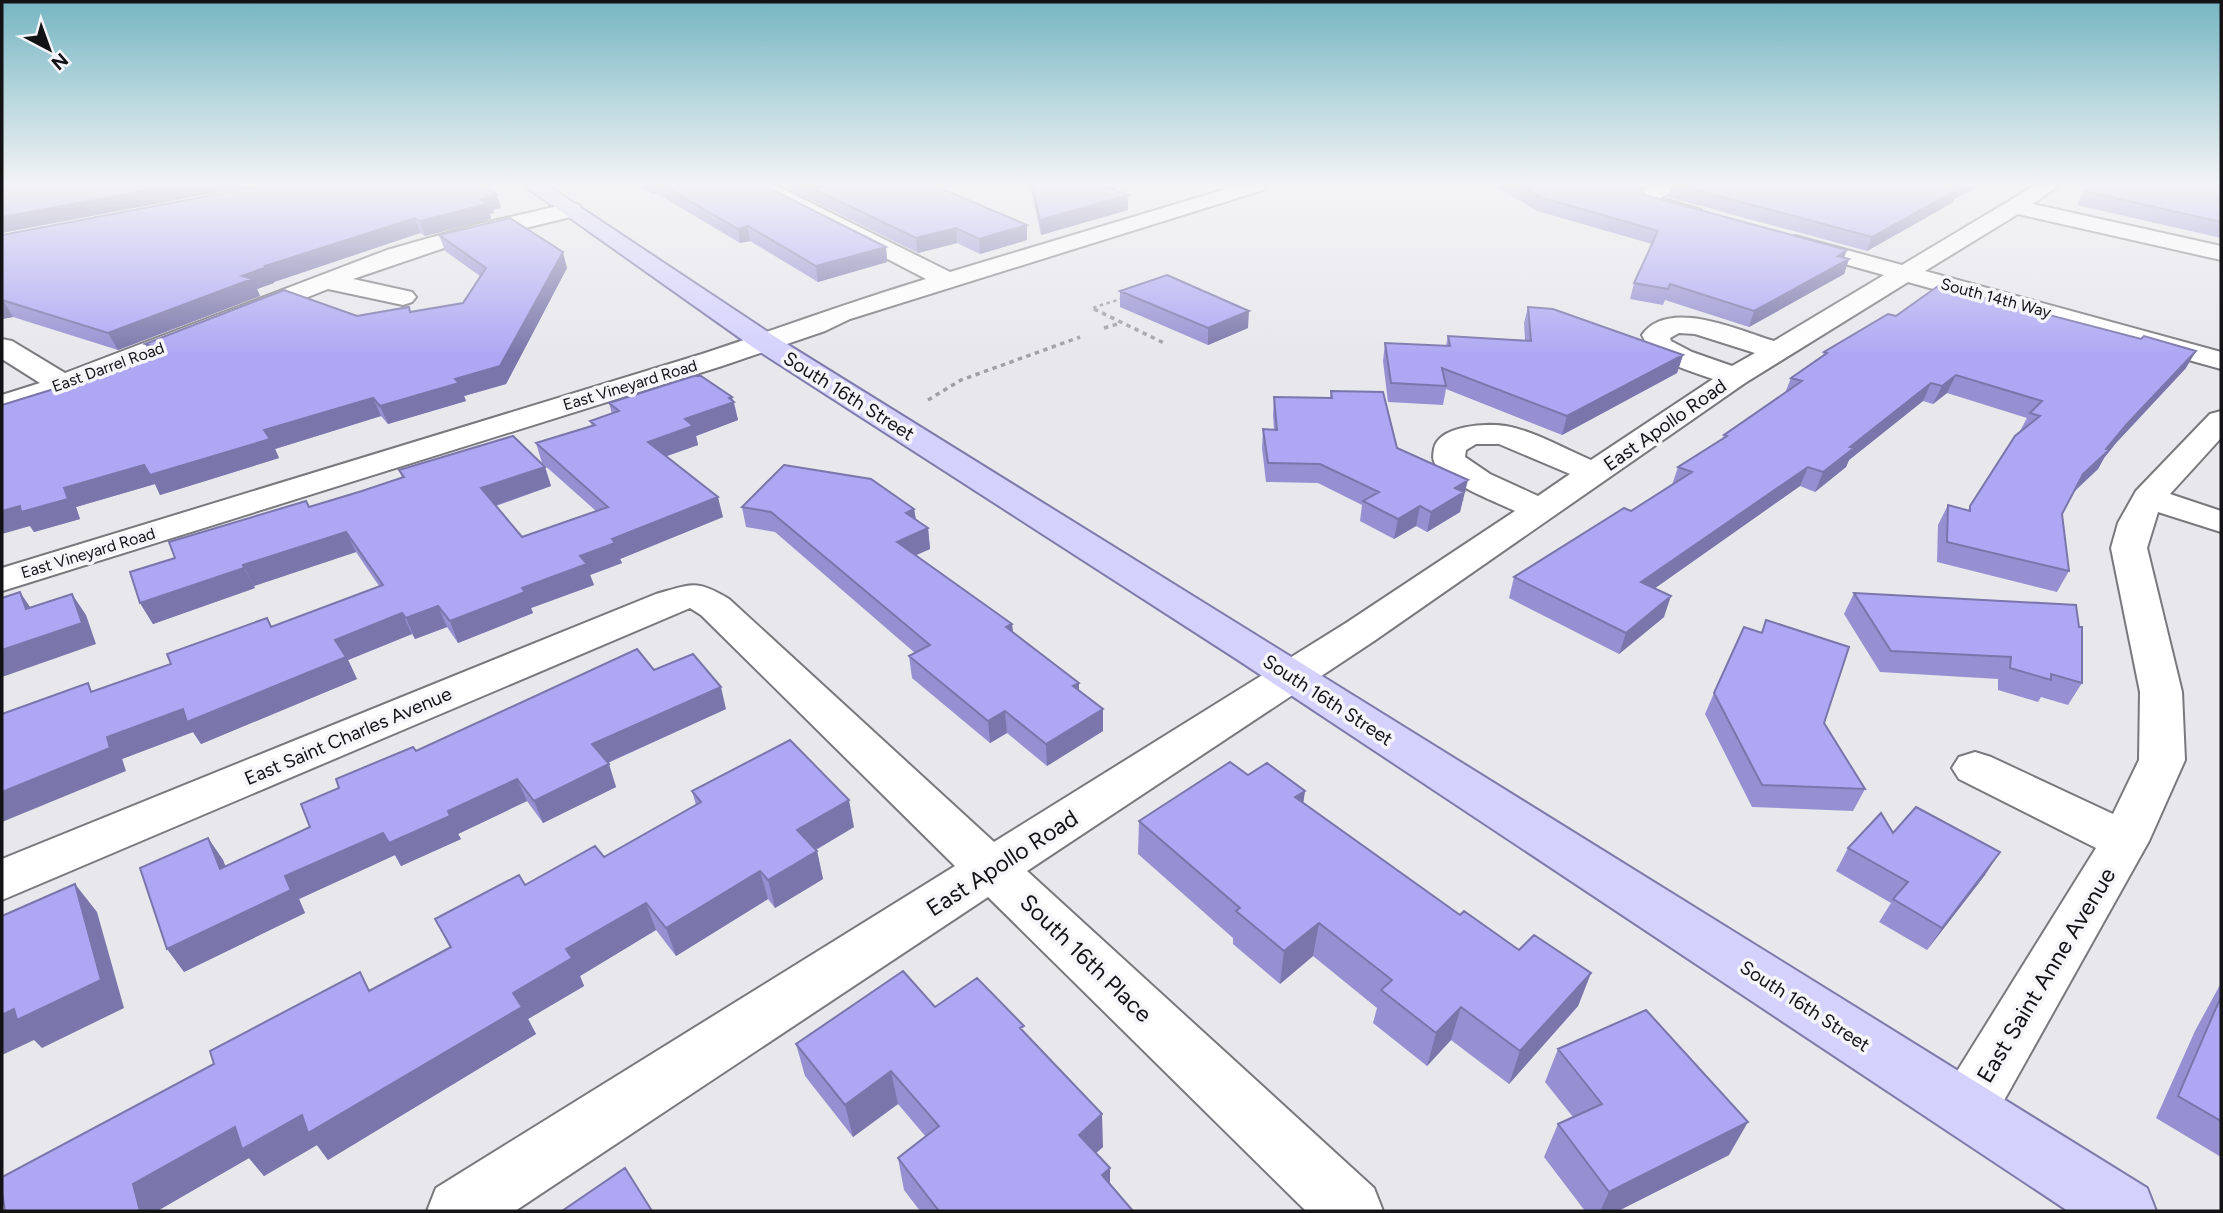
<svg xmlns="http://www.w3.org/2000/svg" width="2223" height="1213" font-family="Figtree,sans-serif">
  <rect width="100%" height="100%" fill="#e7e7ec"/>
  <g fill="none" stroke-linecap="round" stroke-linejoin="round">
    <g stroke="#79797d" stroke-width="4">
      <path id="minor" d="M752,186H777L950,272L1236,186H1266L1263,190L850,319L825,331L722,366L2,591V568L702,354C777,329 850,302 926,279L755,190Z
        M1653,186H1680L1677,190L1660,198L1701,210L1704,215L1701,220L1693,222L1641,206L1637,195L1641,191Z
        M2034,186H2058L2033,204L2221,246V260L2018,214L1925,271L2221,352V369L1908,282L1745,383L1374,641L1027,871L1374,1188L1383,1211H1306L988,897L515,1211H427L436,1188L955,866L701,615L690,608L2,900V859L656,594C692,584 696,579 729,599L994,842L1346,623L1515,511C1492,500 1450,485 1436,465C1432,460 1433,455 1434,449C1438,425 1487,423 1506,426C1534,431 1565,449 1591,460L1713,379C1686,369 1654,363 1642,335C1668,297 1740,331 1774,341L1884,275L1787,248L1783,243L1787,238L1795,236L1902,265ZM1679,333L1695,334L1755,353L1732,366L1692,352L1671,341L1670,338ZM1476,444H1499L1570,474L1538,496L1490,474L1465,457L1466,450Z
        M571,203L579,205L582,210L579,215L447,247L353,279L412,292L416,297L412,302L403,305L328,289L74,391L2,414V395L40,383L2,359V339L12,341L65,373L387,250L475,225Z
        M2221,411V438L2170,494L2221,511V532L2158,512L2147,548L2182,692L2185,760L2149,841L1988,1129L1967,1137L1946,1129L1937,1109L1946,1089L2096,848L1959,779L1952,768L1959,757L1975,752L1991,757L2113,814L2139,760L2140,692L2111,548L2118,523L2136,491L2210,414Z"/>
    </g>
    <g stroke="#7e7aaa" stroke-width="4">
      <path id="major" d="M525,186H548L774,336L2147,1188L2156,1211H2068L1238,660L754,348Z"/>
    </g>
    <path stroke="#a1a1a5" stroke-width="2.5" stroke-dasharray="3.5 3.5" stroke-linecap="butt" d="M1097,311L1092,308L1124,298"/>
    <path stroke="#a1a1a5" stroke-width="3.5" stroke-dasharray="4.5 4.5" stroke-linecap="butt" d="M1094,309L1166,344
      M1104,328L1121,323
      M928,400L961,380L1080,337"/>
    <use href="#minor" fill="#fff" fill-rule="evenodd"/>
    <use href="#major" fill="#d4d1fd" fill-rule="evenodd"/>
  </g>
  <path fill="#9690d2" d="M639,186H765L886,247L887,262L818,282L750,241L740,243L683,209L656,193L652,194Z
    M782,186H935L1027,240L980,254L957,243L918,253Z
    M1030,186H1115V190L1128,210L1041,235Z
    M1495,186H1648L1641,188L1644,195L1849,259L1844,274L1749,327L1665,300L1663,305L1630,299L1634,283L1652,244L1537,211Z
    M1671,186H1980L1954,199L1952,203L1867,251L1668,197Z
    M2221,186V238L2077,205L2084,191Z
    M501,208L493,210L494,213L490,214L491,219L425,236L420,233L274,282V283L257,289L260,296L118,350L13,317L2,319V235Z
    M439,235L567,268L506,384L464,396L466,401L388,424L381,416L275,449L279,458L160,495L155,484L76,507L80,519L34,532L30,526L70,384L151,355L145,344L357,316L409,307L411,312L463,303L480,276L445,251Z
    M1120,291L1248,328L1208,345L1120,307Z
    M1528,307L1683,355L1677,373L1562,435L1446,389L1443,405L1388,402L1383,361L1385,343L1446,346L1448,336L1525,340L1524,323Z
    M1896,316L2186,368L2116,443L2104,458L2098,469L2074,492L2062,514L2069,571L2057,592L1937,562L1938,525L1948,505L1968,510L2020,431L2027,418L1947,393L1933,404L1923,401L1849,460L1846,467L1815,492L1800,486L1655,588L1664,617L1619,654L1509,598L1514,577L1631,511L1672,485L1678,467L1723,439L1724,435L1785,393L1791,378L1823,356L1824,352Z
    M1331,391L1397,448L1464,500L1462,501L1460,512L1427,532L1416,526L1394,539L1360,521L1362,505L1318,483L1266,482L1262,448L1263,429L1274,430L1273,415L1274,397L1330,398Z
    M733,401L734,402L738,420L696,436L698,445L666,456L723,517L620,559L622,563L590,575L594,585L531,608L533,613L458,643L447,627L415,639L412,634L348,660L357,679L201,744L193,732L122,759L126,771L94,691L171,664L379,586L356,552L254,586L255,588L153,624L140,603L175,558L309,507L402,478L399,470L545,467L551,486L496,506L522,537L596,511L542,463L536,443L592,426L590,421L612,414L609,403Z
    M742,507L914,509L916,519L928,528L930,549L915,555L1012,624L1013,632L1079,691L1103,731L1047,766L1007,733L990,743L912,678L909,656L915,653L775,532L746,527Z
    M1854,593L2082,683L2068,705L2041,697L2038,702L1998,690V679L1880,672L1844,614Z
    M1761,633L1824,723L1865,789L1853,811L1752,807L1705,714L1714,693Z
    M654,670L726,709L608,763L616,787L543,823L527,801L458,834L461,839L401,866L395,855L299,899L305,913L184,972L208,838L223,860L225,866L310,827L339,788L416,751Z
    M692,791L854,827L816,850L817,851L823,879L775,908L768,899L676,956L656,930L580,976L584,986L528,1019L536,1034L328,1160L317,1145L264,1176L249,1158L159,1210V1211H5L371,990L450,948L435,919L525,885L604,857L696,805Z
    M1305,791L1303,803L1460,915L1519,950L1591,973L1578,1006L1509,1084L1451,1040L1427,1066L1373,1023L1377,1008L1313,956L1280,984L1233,944V938L1138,854L1139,821Z
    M1893,833L1985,875L1927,950L1879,922L1891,903L1836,871L1848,848Z
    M2221,983V1157L2156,1118L2195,1031Z
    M935,1007L1024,1032L1103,1147L1096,1153L1110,1168V1184L1133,1211H920L904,1190L898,1158L926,1137L898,1104L853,1137L805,1076L796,1044Z
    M1558,1049L1729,1155L1618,1211H1585L1544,1157L1558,1124L1573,1117L1545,1082Z"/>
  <path fill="#7a76ab" d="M169,186H251L2,233V217Z
    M650,186H654L656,193L652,194Z
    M1105,186H1115V198Z
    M1959,186H1980L1954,199L1952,203L1867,251L1872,237Z
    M497,194L501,208L493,210L494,213L490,214L491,219L425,236L420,221L481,200L486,196Z
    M1128,195V210L1041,235L1040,220Z
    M415,218L420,233L274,282V283L257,289L260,296L118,350L108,333L265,266Z
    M1027,225V240L980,254L979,239Z
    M748,226L750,241L740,243L738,229Z
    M956,228L957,243L918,253L916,238Z
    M886,247L887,262L818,282L816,266Z
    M1847,250L1842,263L1849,259L1844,274L1749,327L1754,311Z
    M563,252L567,268L506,384L464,396L466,401L388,424L380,406L455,379Z
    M2,300H3L13,317L2,319Z
    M1249,311L1248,328L1208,345V328Z
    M2196,351L2186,368L2116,443L2104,458L2098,469L2072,493L2083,474L2106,449L2127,424Z
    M1683,355L1677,373L1562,435L1567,416Z
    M1956,375L1947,393L1933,404L1942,386Z
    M1931,383L1923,401L1849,460L1846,467L1815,492L1823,472L1850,447Z
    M732,397L738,420L696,436L698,445L653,461L648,442L685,419Z
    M373,398L381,416L275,449L279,458L160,495L155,484L76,507L80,519L34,532L30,526L2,534V511L64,488Z
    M545,467L551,486L488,508L481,488Z
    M1808,467L1800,486L1634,603L1641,582Z
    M1468,480L1460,512L1427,532L1431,512L1455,488Z
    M718,497L723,517L620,559L622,563L590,575L594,585L531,608L533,613L458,643L450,621L522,588L612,539Z
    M1420,506L1416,526L1394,539L1398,519Z
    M914,509L917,529L906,513Z
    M928,528L930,549L899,563L897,542Z
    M346,532L356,552L254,586L243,565Z
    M244,568L255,588L153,624L140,603Z
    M20,592L34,613L26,609Z
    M72,594L86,615L96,644L2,677V650Z
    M1671,596L1664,617L1619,654L1626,633Z
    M438,606L447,627L415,639L406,618Z
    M402,613L412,634L348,660L357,679L201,744L193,732L122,759L126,771L2,822V792L107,737L335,640Z
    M1012,624L1014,645L1006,627Z
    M1079,683V705L1073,686Z
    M721,687L726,709L600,766L592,744Z
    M1103,709V731L1047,766L1046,744Z
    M1005,711L1007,733L990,743L988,721Z
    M609,764L616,787L543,823L534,801Z
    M517,779L527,801L458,834L461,839L401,866L395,855L299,899L305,913L184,972L167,949L285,876L383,833L448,811Z
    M1305,791L1300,824L1295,797Z
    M849,800L854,827L803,857L797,830Z
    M208,838L223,860L235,891L220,869Z
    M817,851L823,879L775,908L768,880Z
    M2000,852L1985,875L1927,950L1942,928Z
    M760,871L768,899L676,956L666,928Z
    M75,884L97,912L124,1008L42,1048L34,1040L2,1055V1015Z
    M646,903L656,930L580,976L584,986L528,1019L536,1034L328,1160L317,1145L264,1176L249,1158L159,1210V1211H140L133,1184L235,1127L513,993L566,949Z
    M1319,923L1313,956L1280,984L1284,951Z
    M1591,973L1578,1006L1509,1084L1520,1051Z
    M1461,1007L1451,1040L1427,1066L1436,1033Z
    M891,1071L898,1104L853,1137L845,1105Z
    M1102,1114L1103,1147L1080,1167L1079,1135Z
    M1748,1122L1729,1155L1618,1211H1600L1609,1192Z
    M1110,1168V1200L1102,1175Z"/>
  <path fill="#aea8f4" stroke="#7a76ab" stroke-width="2" d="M2,186H169L2,217Z
    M260,186H484L497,194L486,196L489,198L481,200L487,204L420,221L415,218L265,266L267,267L242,276L252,279L108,333L2,300V235Z
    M664,186H765L886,247L816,266L748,226L738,229Z
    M808,186H935L1027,225L979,239L956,228L916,238Z
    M1032,186H1107H1105L1128,195L1040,220Z
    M1520,186H1640L1644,195L1847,250L1838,256L1849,259L1754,311L1670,284L1668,289L1634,283L1658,231L1540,197Z
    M1682,186H1959L1953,188L1958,189L1872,237Z
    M2093,186H2221V222L2084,191Z
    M510,218L563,252L500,366L455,379L459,383L380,406L373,398L264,430L270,439L150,475L144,465L64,488L68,499L21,512L20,506L2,511V405L70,384L165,350L145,344L284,290L357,316L409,307L410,312L463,303L486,268L439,235Z
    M1167,275L1249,311L1208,328L1120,291Z
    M1938,286L2141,339L2144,336L2196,351L2127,424L2106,449L2109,450L2083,474L2062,514L2069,571L1947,542L1948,505L1970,511V506L2015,436L2040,416L2030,413L2042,401L1956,375L1942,386L1931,383L1850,447L1854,448L1823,472L1808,467L1641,582L1671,596L1626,633L1514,577L1624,508L1631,511L1692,472L1678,467L1727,436L1724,435L1802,381L1791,378L1827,353L1824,352L1888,314L1896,316Z
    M1528,307L1553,309L1683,355L1567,416L1442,368L1446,386L1391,383L1385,343L1450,346L1448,336L1531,341Z
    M694,376H701L732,397L729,398L734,402L685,419L693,426L648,442L718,497L612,539L615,543L580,556L587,564L522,588L525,592L450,621L438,606L406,618L402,613L335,640L346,657L187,722L183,709L107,737L110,748L2,792V714L88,683L91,692L171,664L167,654L267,618L271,627L383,585L346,532L243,565L244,568L140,603L130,572L175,558L169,542L306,501L309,507L362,491L404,477L399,470L513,436L545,467L481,488L522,537L608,507L536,443L595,425L590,421L619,411L609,403Z
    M1331,391L1383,392L1397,448L1468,480L1455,488L1464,492L1431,512L1420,506L1398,519L1363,501L1379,492L1320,464L1268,463L1263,429L1277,430L1274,397L1332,398Z
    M784,465L871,479L914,509L906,513L928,528L897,542L1012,624L1006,627L1079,683L1073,686L1103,709L1046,744L1005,711L988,721L909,656L930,645L771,512L742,507Z
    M20,592L26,609L72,594L82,623L2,650V598Z
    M1854,593L2076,605L2079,627H2082V683L2051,674V680L2010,668L2011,657L1891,651Z
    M1766,620L1849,647L1824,723L1865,789L1762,785L1714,693L1744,627L1762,633Z
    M637,649L654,670L693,654L721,687L592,744L609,764L534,801L517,779L448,811L450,816L389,843L383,833L285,876L291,890L167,949L140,868L208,838L220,869L310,827L301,804L339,788L336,779L413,747L416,751Z
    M790,740L849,800L797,830L817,851L768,880L760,871L666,928L646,903L566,949L572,958L513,993L522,1007L308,1133L302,1115L242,1149L235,1127L133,1184L140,1211H5L2,1192V1177L214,1064L210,1051L360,972L369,991L451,947L435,919L519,875L525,885L595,846L604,857L701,802L692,791Z
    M1230,762L1248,775L1267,763L1305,791L1295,797L1460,915L1464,911L1519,950L1534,935L1591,973L1520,1051L1461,1007L1436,1033L1381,990L1392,980L1319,923L1284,951L1236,911L1240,908L1139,821Z
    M1916,807L2000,852L1942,928L1893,899L1908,882L1848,848L1881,813L1893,833Z
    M75,884L101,980L17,1020L14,1009L2,1015V916Z
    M903,971L935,1007L977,978L1024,1026L1020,1028L1102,1114L1079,1135L1110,1168L1102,1175L1133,1211H939L898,1158L939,1126L891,1071L845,1105L796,1044Z
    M2221,998V1121L2178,1096L2216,1008Z
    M1646,1010L1748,1122L1609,1192L1558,1124L1602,1104L1558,1049Z
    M625,1168L652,1211H562Z"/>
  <linearGradient id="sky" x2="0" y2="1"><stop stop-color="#75b6c2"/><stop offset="0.52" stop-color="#f4f4f6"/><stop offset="1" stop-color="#f4f4f6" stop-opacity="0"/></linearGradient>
  <rect width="2223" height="355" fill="url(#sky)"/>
  <g text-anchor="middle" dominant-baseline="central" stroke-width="7" stroke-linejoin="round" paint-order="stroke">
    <g font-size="16" fill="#131315" stroke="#f4f4f9">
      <text transform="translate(1996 298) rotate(15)">South 14th Way</text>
      <text transform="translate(108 367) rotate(-20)">East Darrel Road</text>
      <text transform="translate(630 385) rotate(-17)">East Vineyard Road</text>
      <text transform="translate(88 553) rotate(-17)">East Vineyard Road</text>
    </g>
    <g font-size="19" fill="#131315" stroke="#f4f4f9">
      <text transform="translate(849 396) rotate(32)">South 16th Street</text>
      <text transform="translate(1665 425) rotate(-35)">East Apollo Road</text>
      <text transform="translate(1328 700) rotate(33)">South 16th Street</text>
      <text transform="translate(348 736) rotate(-23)">East Saint Charles Avenue</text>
      <text transform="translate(1805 1006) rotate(33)">South 16th Street</text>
    </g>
    <g font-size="23" fill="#131315" stroke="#f4f4f9">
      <text transform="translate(1002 863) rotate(-33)">East Apollo Road</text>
      <text transform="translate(1086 958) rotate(44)">South 16th Place</text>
      <text transform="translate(2046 975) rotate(-59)">East Saint Anne Avenue</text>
    </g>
  </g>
  <rect width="2223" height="1213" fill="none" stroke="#131315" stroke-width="7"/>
  <g transform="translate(49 49) rotate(139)" stroke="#f4f4f9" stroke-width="5" paint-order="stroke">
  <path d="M0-5L12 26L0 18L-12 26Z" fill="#131315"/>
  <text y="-10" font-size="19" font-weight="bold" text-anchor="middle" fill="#131315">N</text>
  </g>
</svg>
